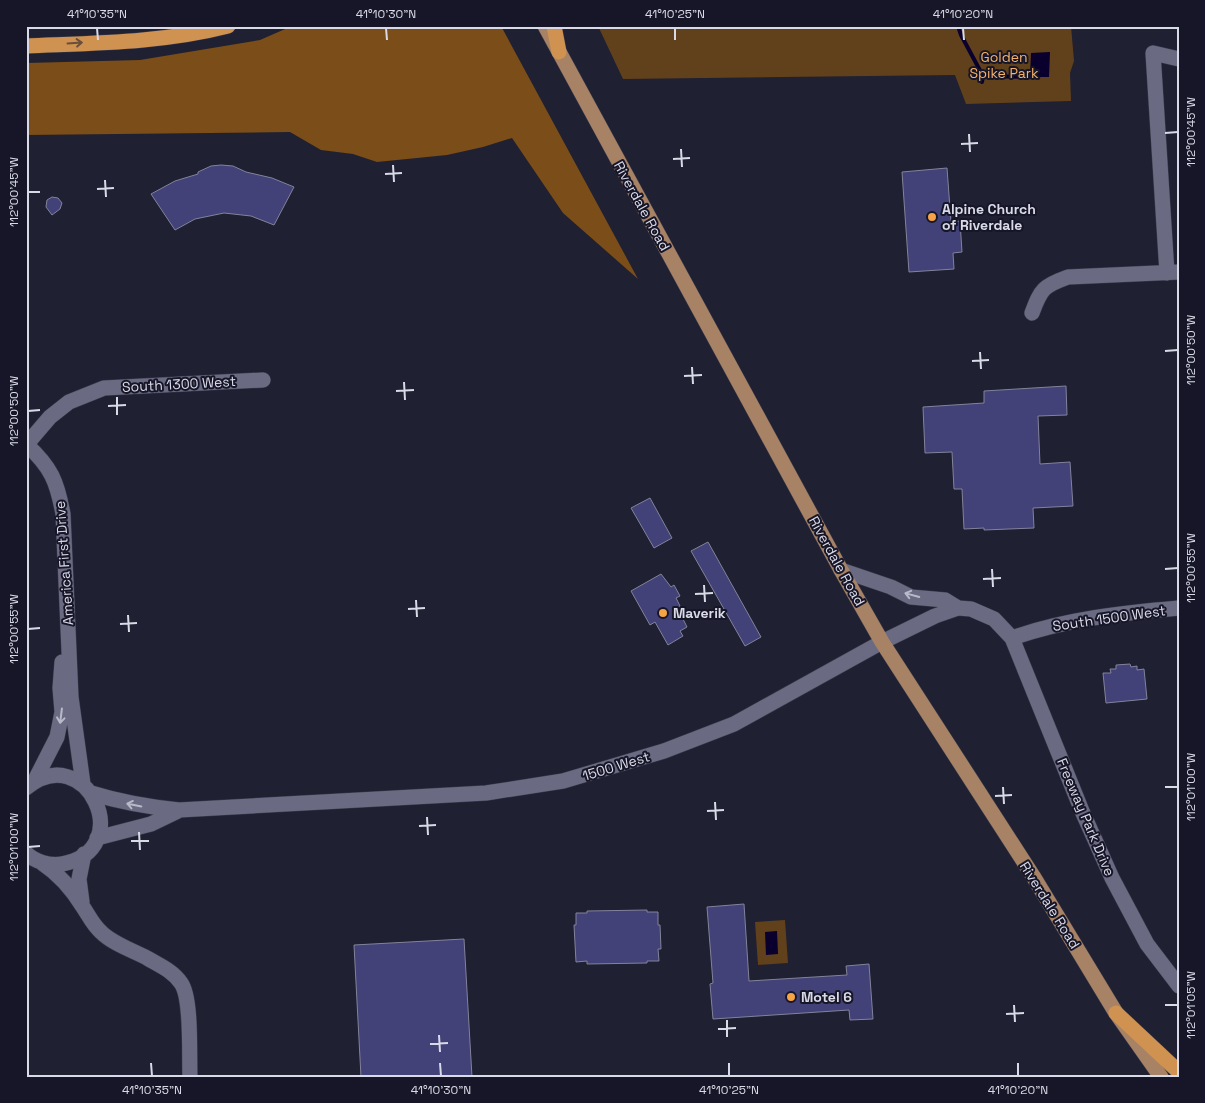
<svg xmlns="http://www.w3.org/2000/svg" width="1205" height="1103" font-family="'Space Grotesk',sans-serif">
  <rect width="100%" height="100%" fill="#1f2032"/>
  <path fill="#61401c" d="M598,26H1071L1074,61L1070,73L1071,101L966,104L955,75L623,79Z
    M785,920L788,963L758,965L755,922Z"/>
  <path fill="#7b4d18" d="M292,26H501L638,279L563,213L512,138L483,147L447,155L377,162L353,154L321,150L290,132L26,135V63L140,60L260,40Z"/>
  <path fill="#09002d" d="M1050,52L1049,77H1030L1031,53Z
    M777,931L778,954L766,955L765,932Z"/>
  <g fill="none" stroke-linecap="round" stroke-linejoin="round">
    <path stroke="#09002d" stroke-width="4" d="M958,26L961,35L983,76L982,82
      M983,76L1030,77"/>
  </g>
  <path fill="#424178" stroke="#82839b" d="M221,165L233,166L246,172L272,178L294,187L274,225L251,216L224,213L195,219L175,230L151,194L175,181L198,174V172L211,166Z
    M947,168L951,222L960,221L962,252L953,253L954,269L909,272L902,172Z
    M52,197L58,198L62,203L60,209L52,215L46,207L47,200Z
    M1066,386L1067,415L1038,416L1040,464L1070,462L1073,506L1033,508L1034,528L984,530V528L964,529L962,489H954L952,452L925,453L923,407L984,403V391Z
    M650,498L672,538L654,548L631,508Z
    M708,542L761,637L745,646L691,551Z
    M661,574L671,587L674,585L680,596L676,598L680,606L679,607L685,618L683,619L687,627L680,631L683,636L668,645L655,622L650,625L631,591Z
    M1130,664L1131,667L1137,666V670L1144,669L1147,699L1106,703L1103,673H1111L1110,669H1116V665Z
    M744,904L749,981L847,975L846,966L869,964L873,1019L850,1020L849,1010L713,1019L710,984L713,983L707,907Z
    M647,910V912H658V925H660L661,949H658L659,961H647V963L587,964V961L576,962L574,925H576V913H587V911Z
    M464,939L472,1077H361L354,945Z"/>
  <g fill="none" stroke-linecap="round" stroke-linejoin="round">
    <g stroke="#3b3b4b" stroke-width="16">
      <path id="minor" d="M1167,273L1153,53L1179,59
        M1032,313C1041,289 1043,286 1068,277L1179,272
        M26,444C51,467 57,481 63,514L71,697L83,784
        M26,445L50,417L69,402L104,388L263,380
        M841,570L891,587L911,597L945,600L958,608
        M1012,638C1066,619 1122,613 1179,608
        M34,782L57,737L62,712L60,688L62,662
        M26,788C86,738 139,850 62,864C50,866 35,862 26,853
        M91,793C120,802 148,807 179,810L486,793L563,781L664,751L734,724L882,642L935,616L958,608L971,609L994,619L1012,638L1082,811L1112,878L1147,944L1179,986
        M97,838L151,824L178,811
        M42,863C60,875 72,889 83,907C89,916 93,925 101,932C113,944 132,950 147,958C159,965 173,971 181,983C192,998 189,1056 190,1077
        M82,902L79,879L84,854"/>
    </g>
    <g stroke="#3b3b4b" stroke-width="16">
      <path id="major" d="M545,26L841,570L882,642L1033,876L1116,1013L1161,1077"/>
    </g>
    <g stroke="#3b3b4b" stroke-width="16">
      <path id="highway" d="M554,26L559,52
        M26,46C93,43 162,43 228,26
        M1116,1013L1179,1072"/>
    </g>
    <use href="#minor" stroke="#6a6b82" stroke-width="15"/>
    <use href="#major" stroke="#a78265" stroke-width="15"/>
    <use href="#highway" stroke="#d09251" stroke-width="15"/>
  </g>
  <defs><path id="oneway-shaft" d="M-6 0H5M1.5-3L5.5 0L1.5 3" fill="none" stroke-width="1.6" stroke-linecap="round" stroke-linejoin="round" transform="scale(1.25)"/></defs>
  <use stroke="#6a4e3a" href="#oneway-shaft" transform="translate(75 43) rotate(-4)"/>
  <g stroke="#b8b9c9">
    <use href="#oneway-shaft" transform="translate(912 595) rotate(-165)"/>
    <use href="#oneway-shaft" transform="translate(61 716) rotate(97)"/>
    <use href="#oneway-shaft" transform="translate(134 805) rotate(-169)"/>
  </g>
  <path fill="none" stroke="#d9dae7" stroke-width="2" d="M97,28L98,40M386,28L387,40M675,28V40M963,28L964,40M1165,133L1178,132M969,134L970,152M961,144L978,143M681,149L682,167M673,159L690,158M393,165L394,182M385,174L402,173M105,180L106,197M97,189L114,188M28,192H40M1165,351L1178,350M980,352L981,369M972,361L989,360M692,367L693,384M684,376L702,375M404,382L405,400M396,391L414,390M117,397V415M108,406L126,405M28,411L40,410M992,569L993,587M1165,569L1178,568M983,579L1001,578M704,585L705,602M695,594L713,593M416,600L417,617M408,609L425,608M128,615L129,632M120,624L137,623M28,629L40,628M1003,787L1004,804M1165,787H1178M995,796L1012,795M715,802L716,820M707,811L724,810M427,817L428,835M419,826L436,825M139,832L140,850M131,841H149M28,847L40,846M1014,1005L1015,1022M1165,1005H1178M1006,1014L1024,1013M727,1020V1037M718,1029L736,1028M439,1035L440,1052M430,1044L448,1043M151,1063L152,1076M440,1063L441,1076M729,1063V1076M1018,1063V1076"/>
  <g fill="#f5a346" stroke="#161628" stroke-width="2">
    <circle cx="932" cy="217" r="5"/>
    <circle cx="663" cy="613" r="5"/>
    <circle cx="791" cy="997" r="5"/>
  </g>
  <g text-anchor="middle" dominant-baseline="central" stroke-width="4" stroke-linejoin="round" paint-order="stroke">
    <g font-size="14" fill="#f7b269" stroke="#161628">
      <text x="1004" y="57">Golden<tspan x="1004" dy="16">Spike Park</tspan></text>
    </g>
    <g font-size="14" fill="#d9dae7" stroke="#161628">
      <text transform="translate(642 206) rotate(61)">Riverdale Road</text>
      <text transform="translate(179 384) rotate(-3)">South 1300 West</text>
      <text transform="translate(837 561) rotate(61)">Riverdale Road</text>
      <text transform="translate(64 563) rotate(-94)">America First Drive</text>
      <text transform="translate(1109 618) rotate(-8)">South 1500 West</text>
      <text transform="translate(616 766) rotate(-17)">1500 West</text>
      <text transform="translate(1086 817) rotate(67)">Freeway Park Drive</text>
      <text transform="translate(1050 905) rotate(58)">Riverdale Road</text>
    </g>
    <g font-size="14" font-weight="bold" fill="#d9dae7" stroke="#161628" text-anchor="start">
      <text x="942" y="209">Alpine Church<tspan x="942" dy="16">of Riverdale</tspan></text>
      <text x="673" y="613">Maverik</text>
      <text x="801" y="997">Motel 6</text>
    </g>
  </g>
  <rect width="1205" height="1103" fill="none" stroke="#161628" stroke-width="55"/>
  <rect x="28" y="28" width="1150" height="1048" fill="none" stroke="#d9dae7" stroke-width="2"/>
  <g font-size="12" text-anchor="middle" fill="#d9dae7">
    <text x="97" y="18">41°10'35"N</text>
    <text x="386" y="18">41°10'30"N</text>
    <text x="675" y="18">41°10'25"N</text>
    <text x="963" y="18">41°10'20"N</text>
    <text transform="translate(1191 132) rotate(-90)" y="4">112°00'45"W</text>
    <text transform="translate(14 192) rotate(-90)" y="4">112°00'45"W</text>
    <text transform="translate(1191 350) rotate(-90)" y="4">112°00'50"W</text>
    <text transform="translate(14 411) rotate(-90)" y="4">112°00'50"W</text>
    <text transform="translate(1191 568) rotate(-90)" y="4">112°00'55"W</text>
    <text transform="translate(14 629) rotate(-90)" y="4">112°00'55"W</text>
    <text transform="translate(1191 787) rotate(-90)" y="4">112°01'00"W</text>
    <text transform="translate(14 847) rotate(-90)" y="4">112°01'00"W</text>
    <text transform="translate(1191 1005) rotate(-90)" y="4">112°01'05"W</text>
    <text x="152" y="1094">41°10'35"N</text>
    <text x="441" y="1094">41°10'30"N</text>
    <text x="729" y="1094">41°10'25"N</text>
    <text x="1018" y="1094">41°10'20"N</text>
  </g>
</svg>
